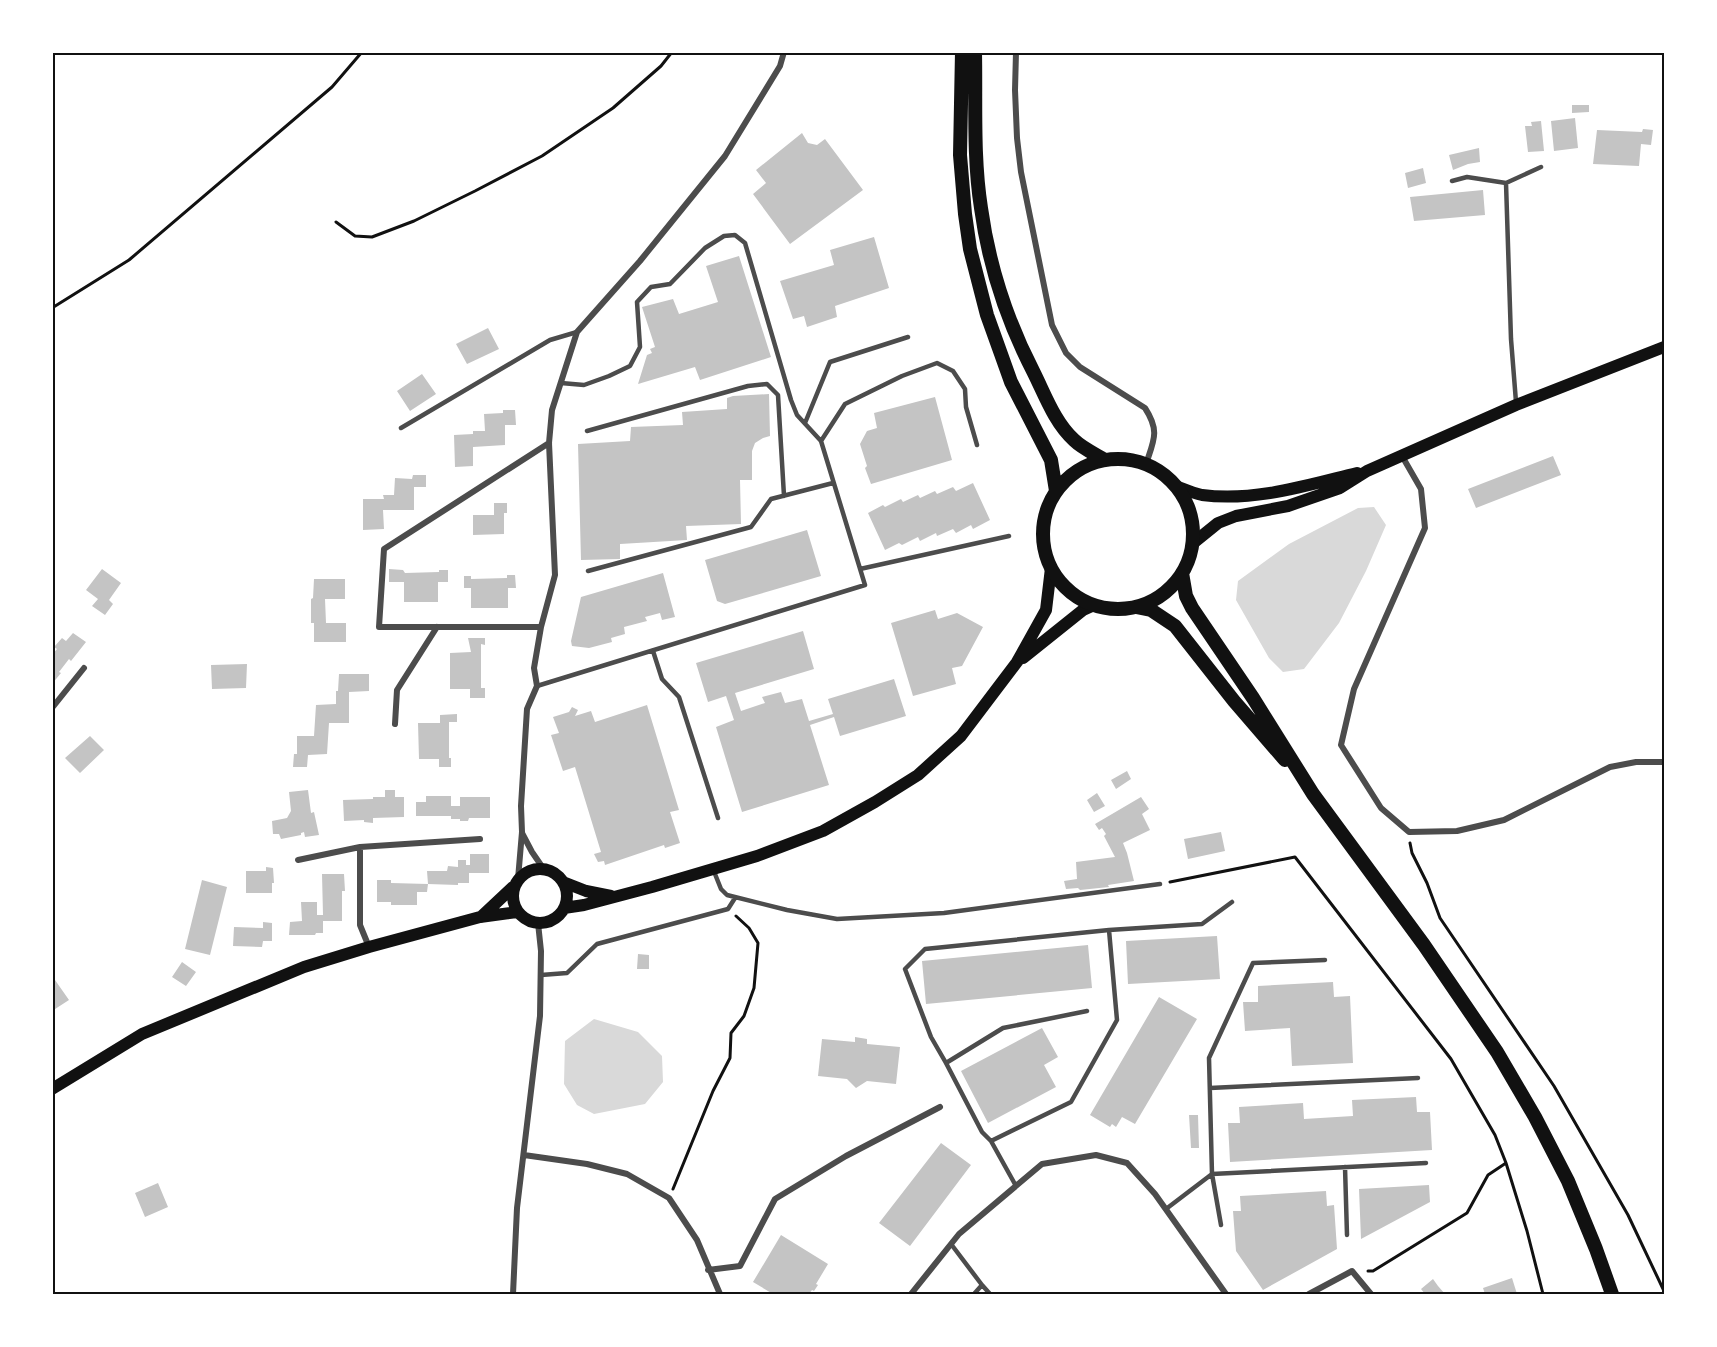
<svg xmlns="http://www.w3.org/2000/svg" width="1717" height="1347" font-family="'Golos Text',sans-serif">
  <rect width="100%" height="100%" fill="#fff"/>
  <path fill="#d9d9d9" d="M1374,507L1386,525L1366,571L1339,623L1304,669L1283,672L1269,658L1236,600L1238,581L1289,544L1358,508Z
    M594,1019L638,1032L662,1056L663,1082L645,1104L594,1114L577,1105L564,1084L565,1041Z"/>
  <path fill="#c4c4c4" d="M1572,105H1589V112L1572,113Z
    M1575,118L1578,148L1554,151L1551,121Z
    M1541,121L1544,151L1528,152L1525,126H1532L1531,122Z
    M1643,129L1653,130L1651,145L1641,144L1639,166L1593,164L1597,130L1642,132Z
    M802,133L808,143L817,145L825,139L863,190L790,244L753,194L766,183L756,170Z
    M1479,148L1480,162L1468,164L1453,170L1449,155Z
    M1423,168L1426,183L1408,188L1405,173Z
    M1483,190L1485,215L1414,221L1410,197Z
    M874,237L889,288L835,306L837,317L807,327L804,316L793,319L780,281L834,265L830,250Z
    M739,256L771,357L700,380L695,367L638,384L647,355L652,353L650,349L655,347L642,307L673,299L679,314L718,302L706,266Z
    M488,328L499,349L467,364L456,344Z
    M422,374L436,394L410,411L397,391Z
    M769,394L770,436L763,438L755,443L752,451V480H740L741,524L686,526L687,540L620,544V559L581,560L578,444L630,441L631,427L683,425L682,412L727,409V398L733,396Z
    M935,397L952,460L871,484L865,468L867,466L860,444L867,431L877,428L874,413Z
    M503,410H515L516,425H505V445L473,447V466L455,467L454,435L473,434V431H485L484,414L503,413Z
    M1553,456L1561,475L1476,508L1468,489Z
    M413,475H426V487H414V510H383L384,529L363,530V499H384L383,495H394L395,478L412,479Z
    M973,483L990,520L973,529L971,525L956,533L953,529L937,536L936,533L920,541L918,537L902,545L899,543L885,550L868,513L883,505L885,507L901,499L903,502L918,495L920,498L935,491L937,494L953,487L956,491Z
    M494,503H507V513H504V534L473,535V515H494Z
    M807,530L821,576L725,604L717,601L705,560Z
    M102,569L121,583L109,600L113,604L105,615L92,606L98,599L86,590Z
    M389,569L403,570L405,573L439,572V570H448V582H438V602H404V582H389Z
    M663,573L675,617L662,620L660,613L645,617L647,621L624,627L625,634L611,638L612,642L589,648L572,646L571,641L581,597Z
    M507,575H515L516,588H508V608H471V588H464V576H471V579L507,578Z
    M314,579H345V599H325L326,623H346V642H314V623H311V599L313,598Z
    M935,610L938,619L957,613L983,627L962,666L952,668L956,684L913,696L891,623Z
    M803,631L814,669L735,693L741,711L765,703L762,697L781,692L785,703L802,699L809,721L833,714L828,699L894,679L906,716L840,736L834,717L810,725L829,785L742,812L716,727L734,720L726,696L708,702L696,663Z
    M73,633L86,642L71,661L69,659L59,672L61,673L52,684V655L57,649L54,647L62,638L66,641Z
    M468,638H485V645L481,644V688H485V698H470V689H450V653L471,652Z
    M247,664L246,688L212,689L211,665Z
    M339,674H369V691L349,692V723H329L327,754L308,755L307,767H293L294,754H297V736H314L316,705L336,704V691H338Z
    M647,705L679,810L670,812L680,843L665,848L664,845L605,865L604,861L598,862L594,854L601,852L575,767L563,771L551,735L559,733L553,717L569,712L572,707L578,710L575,716L591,711L595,722Z
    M457,714V722H449V758H451V767H439V759H419L418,723H440V715Z
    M90,736L104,750L80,773L65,758Z
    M1127,771L1131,779L1116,789L1111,780Z
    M308,790L311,813L314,812L319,835L305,837L304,832L301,833V835L281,839L279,834H273L272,821L287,818L291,811L289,792Z
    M385,790H395V797H404V817L373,818V823L364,822V820L344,821L343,800L373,799V797H385Z
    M1097,793L1105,806L1094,812L1087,800Z
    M426,796H451V806H460V797H490V818H469L468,821H460V819H451V816H416V802H426Z
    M1141,797L1149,809L1142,814L1150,830L1123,843L1127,853L1134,881L1108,885L1109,887L1080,890L1078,888L1066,889L1064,881L1077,879L1076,862L1115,857L1104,836L1106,834L1102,828L1099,830L1095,824Z
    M1221,832L1225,851L1188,859L1184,839Z
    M470,854H489V873H469V883H458V885L428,884L427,871H447L448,866L458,867V860H466V865H470Z
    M266,867L273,868L274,883H272V893H246V871H266Z
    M322,874H344L345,891H342V921H323V933H316L315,935H289L290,922L302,921L301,902H317V915H323Z
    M202,880L227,887L210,955L185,949Z
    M377,880H391V883L428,884L427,892H417V905H391V902H377Z
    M263,922L272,923V941H263L262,947L233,946L234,927L263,928Z
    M1217,936L1220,979L1128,984L1126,941Z
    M1088,945L1092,988L926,1004L922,961Z
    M638,954L649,955V969H637Z
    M182,962L196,972L186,986L172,977Z
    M55,980L69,1000L52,1011V982Z
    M1333,982L1334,997L1350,996L1353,1063L1292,1066L1290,1028L1245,1031L1243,1002H1258V986Z
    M1159,997L1197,1019L1135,1124L1122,1117L1116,1127L1112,1124L1110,1127L1090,1115Z
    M1042,1028L1058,1057L1044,1065L1056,1087L988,1123L961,1071Z
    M855,1037L867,1039V1044L900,1047L896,1084L867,1081L856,1088L847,1079L818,1076L822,1039L855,1042Z
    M1416,1097L1417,1112H1430L1432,1150L1230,1162L1228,1123H1240L1239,1107L1303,1103L1304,1119L1353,1116L1352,1100Z
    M1189,1115H1198L1199,1148H1191Z
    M941,1143L971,1165L910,1246L879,1223Z
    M158,1183L168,1207L145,1217L135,1193Z
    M1429,1185L1430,1202L1361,1239L1359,1189Z
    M1326,1191L1327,1206L1334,1205L1337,1249L1263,1290L1236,1251L1233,1211H1241L1240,1196Z
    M781,1235L828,1264L816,1284L818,1285L814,1291L812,1290L809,1294H773L753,1282Z
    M1512,1278L1517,1294H1485L1483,1288Z
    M1433,1279L1438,1286L1445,1294H1425L1421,1289Z"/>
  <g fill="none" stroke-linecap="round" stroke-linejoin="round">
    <path stroke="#111" stroke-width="3" d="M336,222L355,236L372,237L414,221L475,191L542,156L613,108L661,66L672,52
      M52,308L129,260L332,87L362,52
      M1410,843L1412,853L1427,883L1440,918L1554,1086L1628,1215L1664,1291
      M1170,882L1295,857L1451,1059L1495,1135L1506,1163L1527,1231L1543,1294
      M673,1189L713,1091L730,1058L731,1033L744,1016L754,988L758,943L749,928L736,916
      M1368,1271H1373L1467,1213L1488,1175L1506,1163"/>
    <path stroke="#4c4c4c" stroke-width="4.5" d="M1452,181L1467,177L1506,183
      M1516,402L1511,339L1506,183L1541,167
      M805,423L830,362L908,337
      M401,428L550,340L577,332
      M587,431L748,386L767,384L778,395L784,496
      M821,441L845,404L902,376L937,363L953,371L965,389L966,407L977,445
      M860,569L1009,536
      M588,571L751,527L771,499L833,483
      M653,651L662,679L679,697L718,818
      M537,686L865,585L821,441L797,415L791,400L745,243L735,235L724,236L705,248L670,284L651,287L637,302L640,347L630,366L609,376L584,385L561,383
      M713,869L721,889L727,895L787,910L837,919L944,913L1160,884
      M1109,930L1202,924L1232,902
      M541,975L567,973L597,944L728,909L735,898
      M946,1063L1003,1028L1087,1011
      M1210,1088L1418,1078
      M991,1141L1071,1102L1117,1020L1109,930L925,949L905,969L931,1037L946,1063L982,1132L991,1141L1016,1186
      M1345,1167L1347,1235
      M1166,1209L1212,1174L1426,1163
      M1221,1225L1212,1174L1209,1058L1253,963L1325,960
      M951,1244L982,1285L974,1294
      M982,1285L990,1294"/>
    <path stroke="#4c4c4c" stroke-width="6" d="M1016,52L1015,90L1017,138L1021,172L1052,325L1066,353L1080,367L1145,408C1160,431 1154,440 1146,464
      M1402,456L1421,489L1425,528L1354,689L1341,745L1381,808L1409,832L1457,831L1504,820L1610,767L1636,762H1664
      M541,627H379L384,549L549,443
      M52,708L84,668
      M395,724L397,690L437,627
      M522,833L532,852L543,868
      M360,847V925L369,947
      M298,860L360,847L480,839
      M518,879L522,832L521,806L527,709L537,686L534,668L541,627L555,575L549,443L552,410L577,332L640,261L725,156L780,66L784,52
      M524,1155L587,1164L627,1174L669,1198L697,1240L720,1294
      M708,1270L740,1266L775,1199L846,1156L940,1107
      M513,1294L517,1208L540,1016L541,951L538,923
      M911,1294L959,1234L1042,1164L1096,1155L1127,1163L1155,1194L1226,1294
      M1309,1294L1352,1271L1371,1294"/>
    <path stroke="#111" stroke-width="12" d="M1176,486C1184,489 1193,493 1202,495C1254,502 1308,485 1357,473
      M1192,544L1218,523L1236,516L1288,506L1340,488L1367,471L1516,405L1664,347
      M1023,658L1083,610L1094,605
      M513 896a27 27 0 1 1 54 0a27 27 0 1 1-54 0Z
      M563,882L586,891L611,896
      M564,908L584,905L652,887L757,856L823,831L875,802L918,775L961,736L1017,662L1046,610L1051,568
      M481,917L513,887
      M52,1089L142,1034L304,967L369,947L480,917L517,912"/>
    <path stroke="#111" stroke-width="14" d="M962,52L960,155L965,214L970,249L987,315L1001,354L1011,382L1051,460L1056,491
      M975,52C976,104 973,157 981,208C989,266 1007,321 1034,373C1045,395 1055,423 1074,440C1082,448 1095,454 1105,460
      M1043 534a75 75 0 1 1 150 0a75 75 0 1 1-150 0Z
      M1182,573L1186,596L1192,608L1253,698L1313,794L1424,945L1497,1052L1535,1117L1568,1181L1596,1249L1612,1294
      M1136,607L1151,610L1175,626L1234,701L1285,760"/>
  </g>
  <rect width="1717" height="1347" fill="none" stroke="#ffffff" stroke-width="108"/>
  <rect x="54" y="54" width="1609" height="1239" fill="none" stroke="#111" stroke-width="2"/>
</svg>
